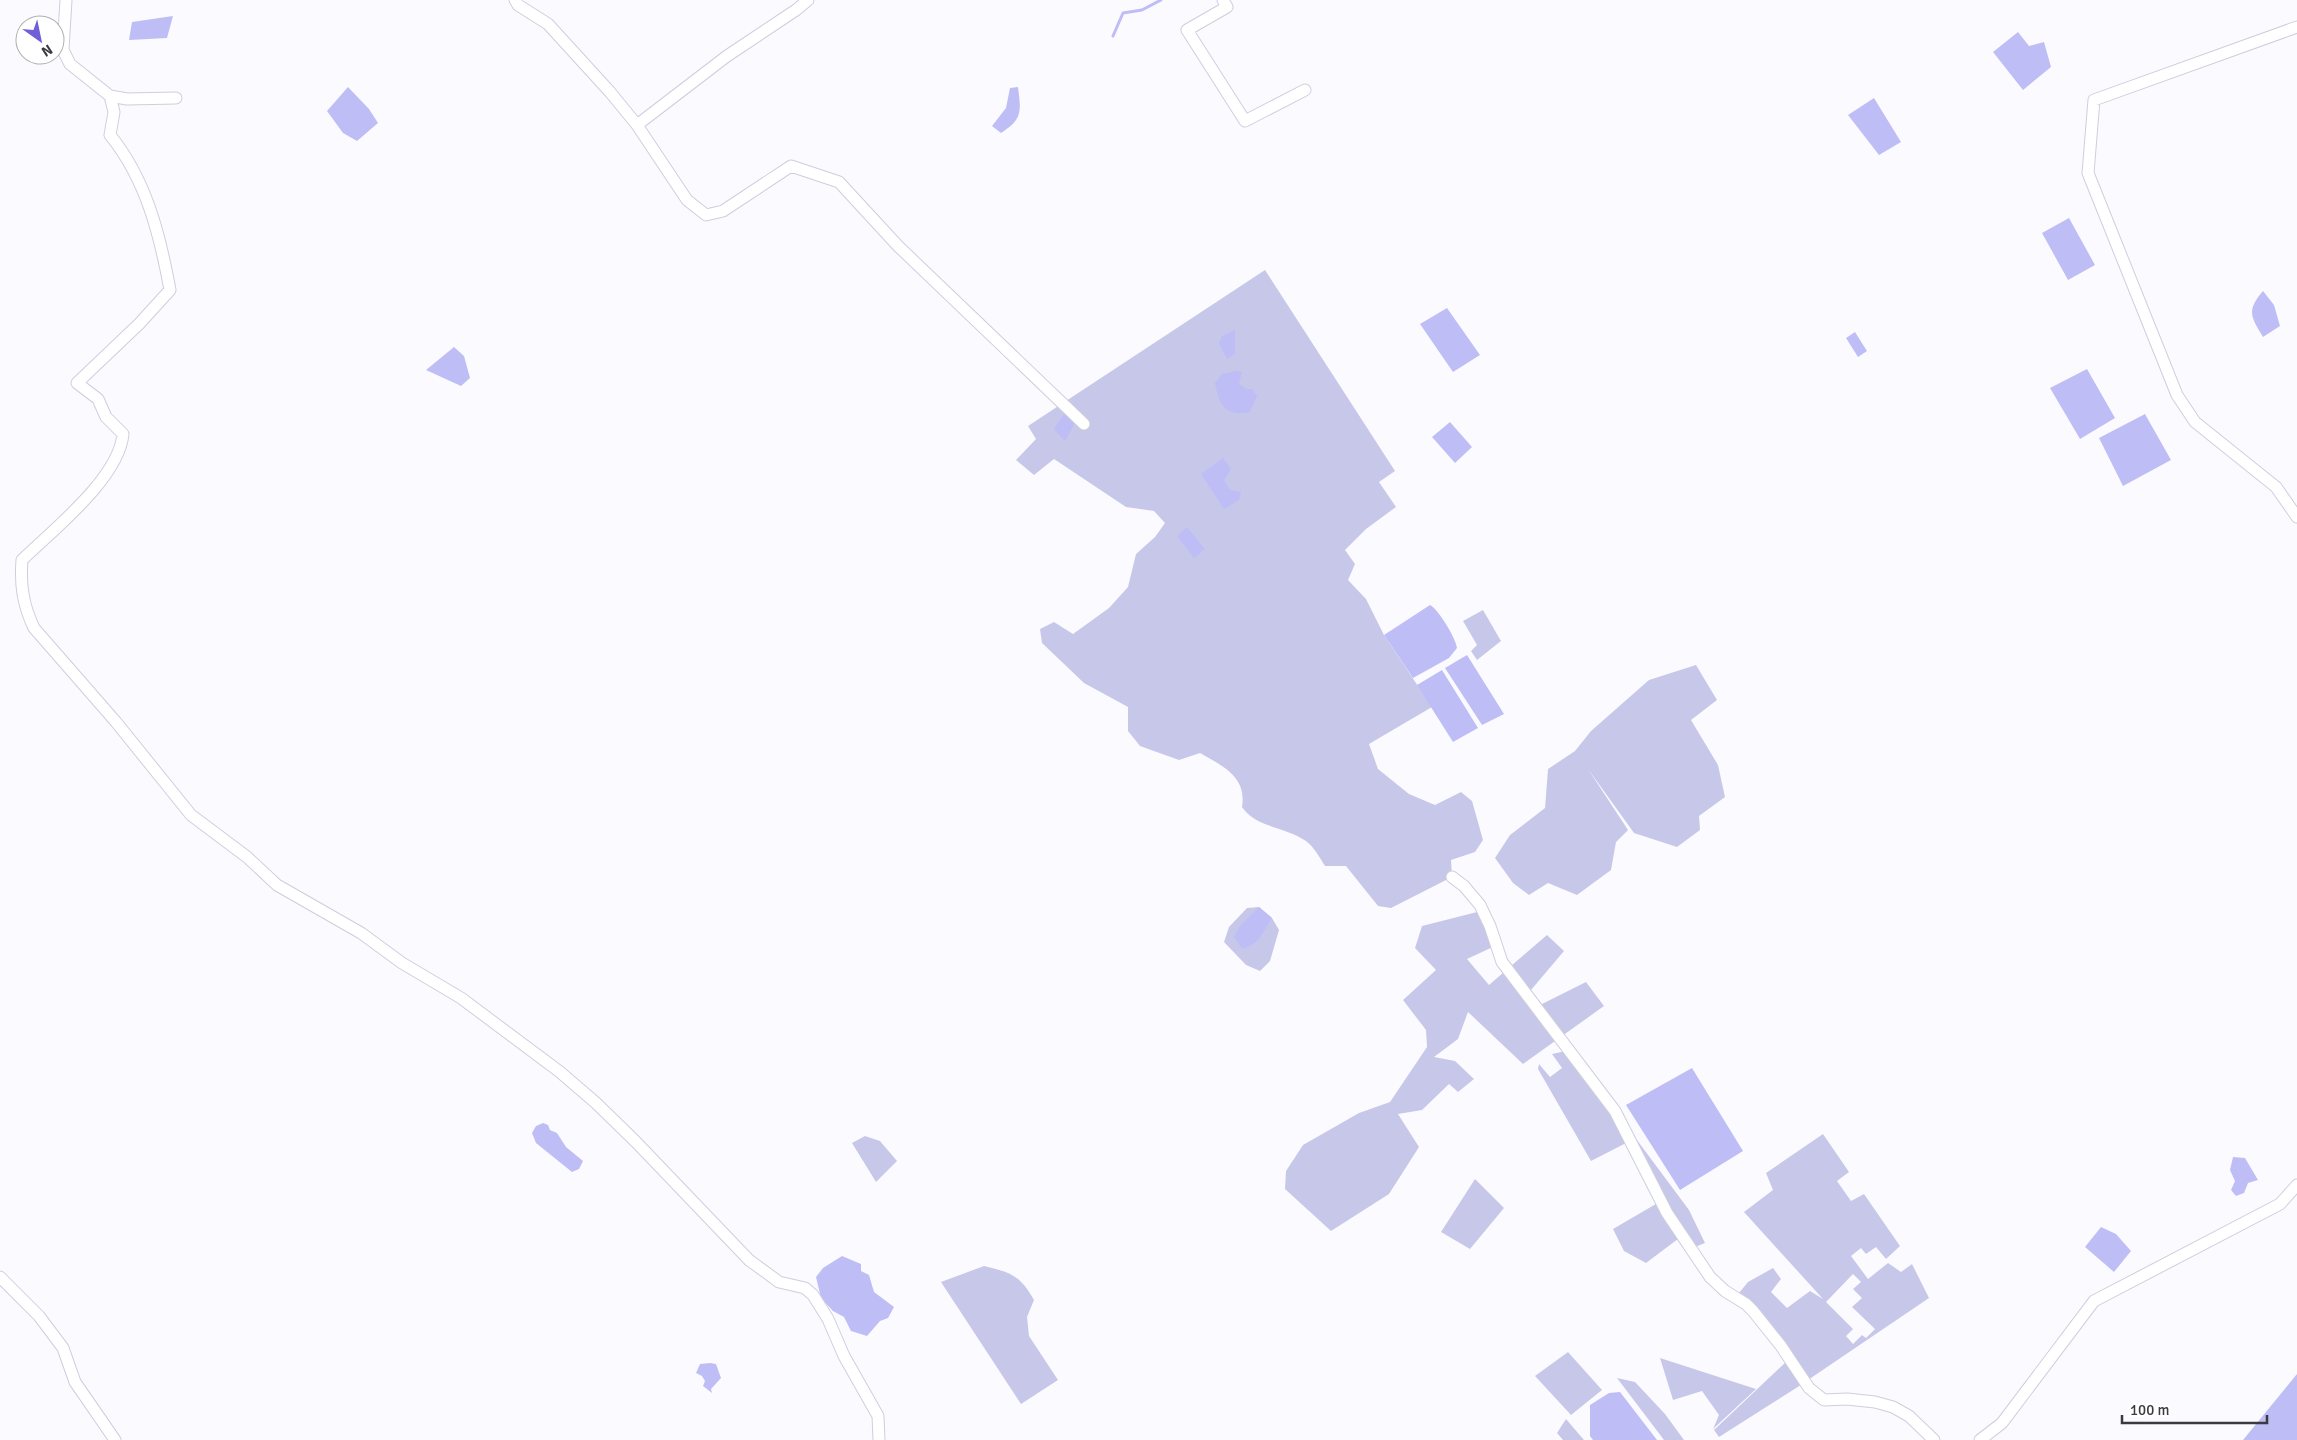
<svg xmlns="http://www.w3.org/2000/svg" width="2297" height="1440" font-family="Signika,sans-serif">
  <rect width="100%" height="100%" fill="#fbfbff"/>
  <path fill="#c7c7ea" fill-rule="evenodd" d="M1265,270L1395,471L1379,482L1396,507L1366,529L1345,550L1355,564L1348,580L1366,599L1384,635L1432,707L1369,744L1378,769L1409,794L1435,805L1461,792L1472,801L1483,840L1475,852L1451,860L1452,877L1391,908L1378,906L1346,866H1325C1320,858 1314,847 1306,841C1284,826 1256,828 1242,807C1247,777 1223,766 1200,753L1179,760L1140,746L1128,731V707L1084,683L1042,643L1040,629L1054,622L1073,634L1109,608L1128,587L1136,554L1155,537L1165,523L1154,511L1126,507L1054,459L1034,475L1016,460L1036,439L1028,426Z
    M1483,610L1501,641L1477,660L1471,651L1477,645L1463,621Z
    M1696,665L1717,700L1691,720L1718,765L1725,797L1699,816L1700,830L1677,847L1634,833L1588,769L1628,830L1616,842L1611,870L1577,895L1548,883L1529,895L1513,883L1495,858L1510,835L1545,808L1548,769L1575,751L1591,731L1649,680Z
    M1259,907L1272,918L1279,930L1270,961L1260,971L1246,965L1224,942L1229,927L1247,908Z
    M1481,911L1495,946L1467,959L1489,985L1547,935L1564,951L1531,990L1540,1005L1586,982L1604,1006L1523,1064L1468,1012L1458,1039L1434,1057L1455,1061L1474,1079L1458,1092L1449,1084L1422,1110L1398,1114L1419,1147L1389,1194L1331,1231L1285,1189L1286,1171L1303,1145L1359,1113L1390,1102L1427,1047L1426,1030L1403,1000L1436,970L1415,948L1422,926Z
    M1570,1050L1689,1210L1705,1243L1690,1249L1682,1236L1646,1263L1624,1251L1613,1229L1661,1201L1630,1141L1591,1161L1538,1069L1539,1064L1550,1077L1562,1068L1552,1054Z
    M1823,1134L1849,1172L1837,1181L1851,1201L1864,1194L1900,1246L1886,1259L1876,1247L1866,1254L1861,1248L1851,1256L1868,1279L1888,1263L1901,1272L1912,1264L1929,1298L1805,1382L1739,1293L1748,1282L1773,1268L1781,1279L1771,1292L1787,1308L1810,1291L1823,1299L1744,1212L1773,1190L1766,1173ZM1853,1274L1861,1282L1853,1289L1862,1298L1852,1307L1875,1329L1866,1338L1862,1335L1853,1344L1846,1336L1853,1329L1826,1302Z
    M865,1136L880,1141L897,1161L876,1182L852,1143Z
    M1475,1179L1504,1208L1470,1249L1441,1232Z
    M984,1266C1010,1272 1020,1275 1034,1300L1027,1317L1029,1336L1058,1380L1021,1404L941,1282Z
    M1568,1352L1602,1390L1571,1415L1535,1376Z
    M1660,1358L1756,1389L1713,1429L1719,1415L1702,1391L1673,1400Z
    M1787,1361L1804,1383L1719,1437L1714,1430Z
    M1617,1378L1635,1382L1665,1414L1684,1440H1664Z
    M1566,1419L1584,1440H1563L1557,1433Z"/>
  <path fill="#bebdf6" d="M173,16L167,38L129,40L132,22Z
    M2018,32L2029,46L2044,42L2051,67L2023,90L1993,52Z
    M348,87L369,109L378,123L357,141L343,133L327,111Z
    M1018,87C1021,111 1023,119 1001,133L992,126L1006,108L1010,88Z
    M1874,98L1901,142L1879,155L1848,115Z
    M2069,218L2095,265L2068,280L2042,233Z
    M2263,291L2274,305L2280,326L2263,337C2251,317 2246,311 2263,291Z
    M1447,308L1480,355L1453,372L1420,324Z
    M1235,330V354L1227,359L1219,343L1222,336Z
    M1855,332L1867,351L1858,357L1846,338Z
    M454,347L464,356L470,378L461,386L426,370Z
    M2087,369L2115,418L2080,439L2050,388Z
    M1237,371L1242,372L1239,384L1246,389H1252L1257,396L1250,412C1226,417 1219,405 1215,383L1222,374Z
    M1068,408L1077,419L1065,441L1054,429Z
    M2145,414L2171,460L2123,486L2099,438Z
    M1450,422L1472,447L1455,463L1432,437Z
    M1223,458L1231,469L1224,480L1230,490L1241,492L1239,500L1224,509L1201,474Z
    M1187,527L1205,549L1194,558L1177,536Z
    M1430,605C1438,609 1456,638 1457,648L1449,658L1413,678L1384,635Z
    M1467,655L1504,714L1482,725L1445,668Z
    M1442,670L1478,728L1453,742L1417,685Z
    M1259,907L1272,918C1264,930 1258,947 1242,948L1234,937L1240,926Z
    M1692,1068L1743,1151L1680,1190L1626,1105Z
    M543,1123L548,1125L550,1130L557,1133L566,1147L583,1161L579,1169L572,1172L536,1143L532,1133L536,1126Z
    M2233,1157L2245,1158L2258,1180L2248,1183L2244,1193L2236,1196L2231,1190L2235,1181L2230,1170Z
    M2101,1227L2116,1234L2131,1251L2114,1272L2085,1247Z
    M842,1256L861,1264V1271L869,1275L874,1292L894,1307L888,1318L880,1321L867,1336L851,1331L844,1317L833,1311L821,1298L816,1277L823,1268Z
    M710,1363L716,1364L721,1378L711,1389L712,1393L703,1386L705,1381L702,1376L696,1373L700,1364Z
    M2297,1374V1440H2243Z
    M1620,1392L1657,1440H1593L1590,1436V1405L1609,1393Z"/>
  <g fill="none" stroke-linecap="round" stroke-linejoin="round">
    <path stroke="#bebdf6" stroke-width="3" d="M1113,36L1123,13L1142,10L1161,0"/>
    <g stroke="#cecede" stroke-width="13">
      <path id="minor" d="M66,0L63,50L70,64L110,96L127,99L176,98
        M515,0L518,5L548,24L610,92L637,125L687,200L706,215L723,211L791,166L839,182L898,246L1084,424
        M1223,0L1227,7L1187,30L1245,121L1305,90
        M2297,27L2094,100L2088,173L2177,395L2195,422L2276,487L2297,517
        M110,96L114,112L110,135C146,179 160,235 170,290L139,324L77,383L98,399L106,417L123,434C119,478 54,529 22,560C20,585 23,605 34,628L116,722L191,815L247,857L277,885L361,933L402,963L461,998L560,1072L596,1103L636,1142L749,1260L779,1282L805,1288L813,1295L828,1319L844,1356L878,1416L879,1440
        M637,125L727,56L796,10L808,0
        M1452,877L1464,886L1480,905L1490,926L1502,962L1615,1111L1667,1213L1710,1277L1725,1291L1746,1304L1753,1311L1781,1346L1809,1388L1824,1400L1847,1399L1875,1402L1893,1407L1909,1416L1934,1440
        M0,1277L39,1316L63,1348L75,1382L115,1440
        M1980,1440L2002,1423L2094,1301L2280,1204L2297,1185"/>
    </g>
    <use href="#minor" stroke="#fff" stroke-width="11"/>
  </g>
  <g transform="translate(40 40) rotate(147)"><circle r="24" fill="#ffffff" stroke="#b0b0b3"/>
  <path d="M0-4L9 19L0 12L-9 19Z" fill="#6f5fd9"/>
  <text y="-8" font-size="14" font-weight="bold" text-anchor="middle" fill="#3a3a40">N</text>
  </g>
  <path d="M2122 1415v8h145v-8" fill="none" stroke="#3a3a40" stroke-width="2.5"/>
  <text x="2130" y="1415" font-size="15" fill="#3a3a40" stroke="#ffffff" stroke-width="4" paint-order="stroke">100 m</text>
</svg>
